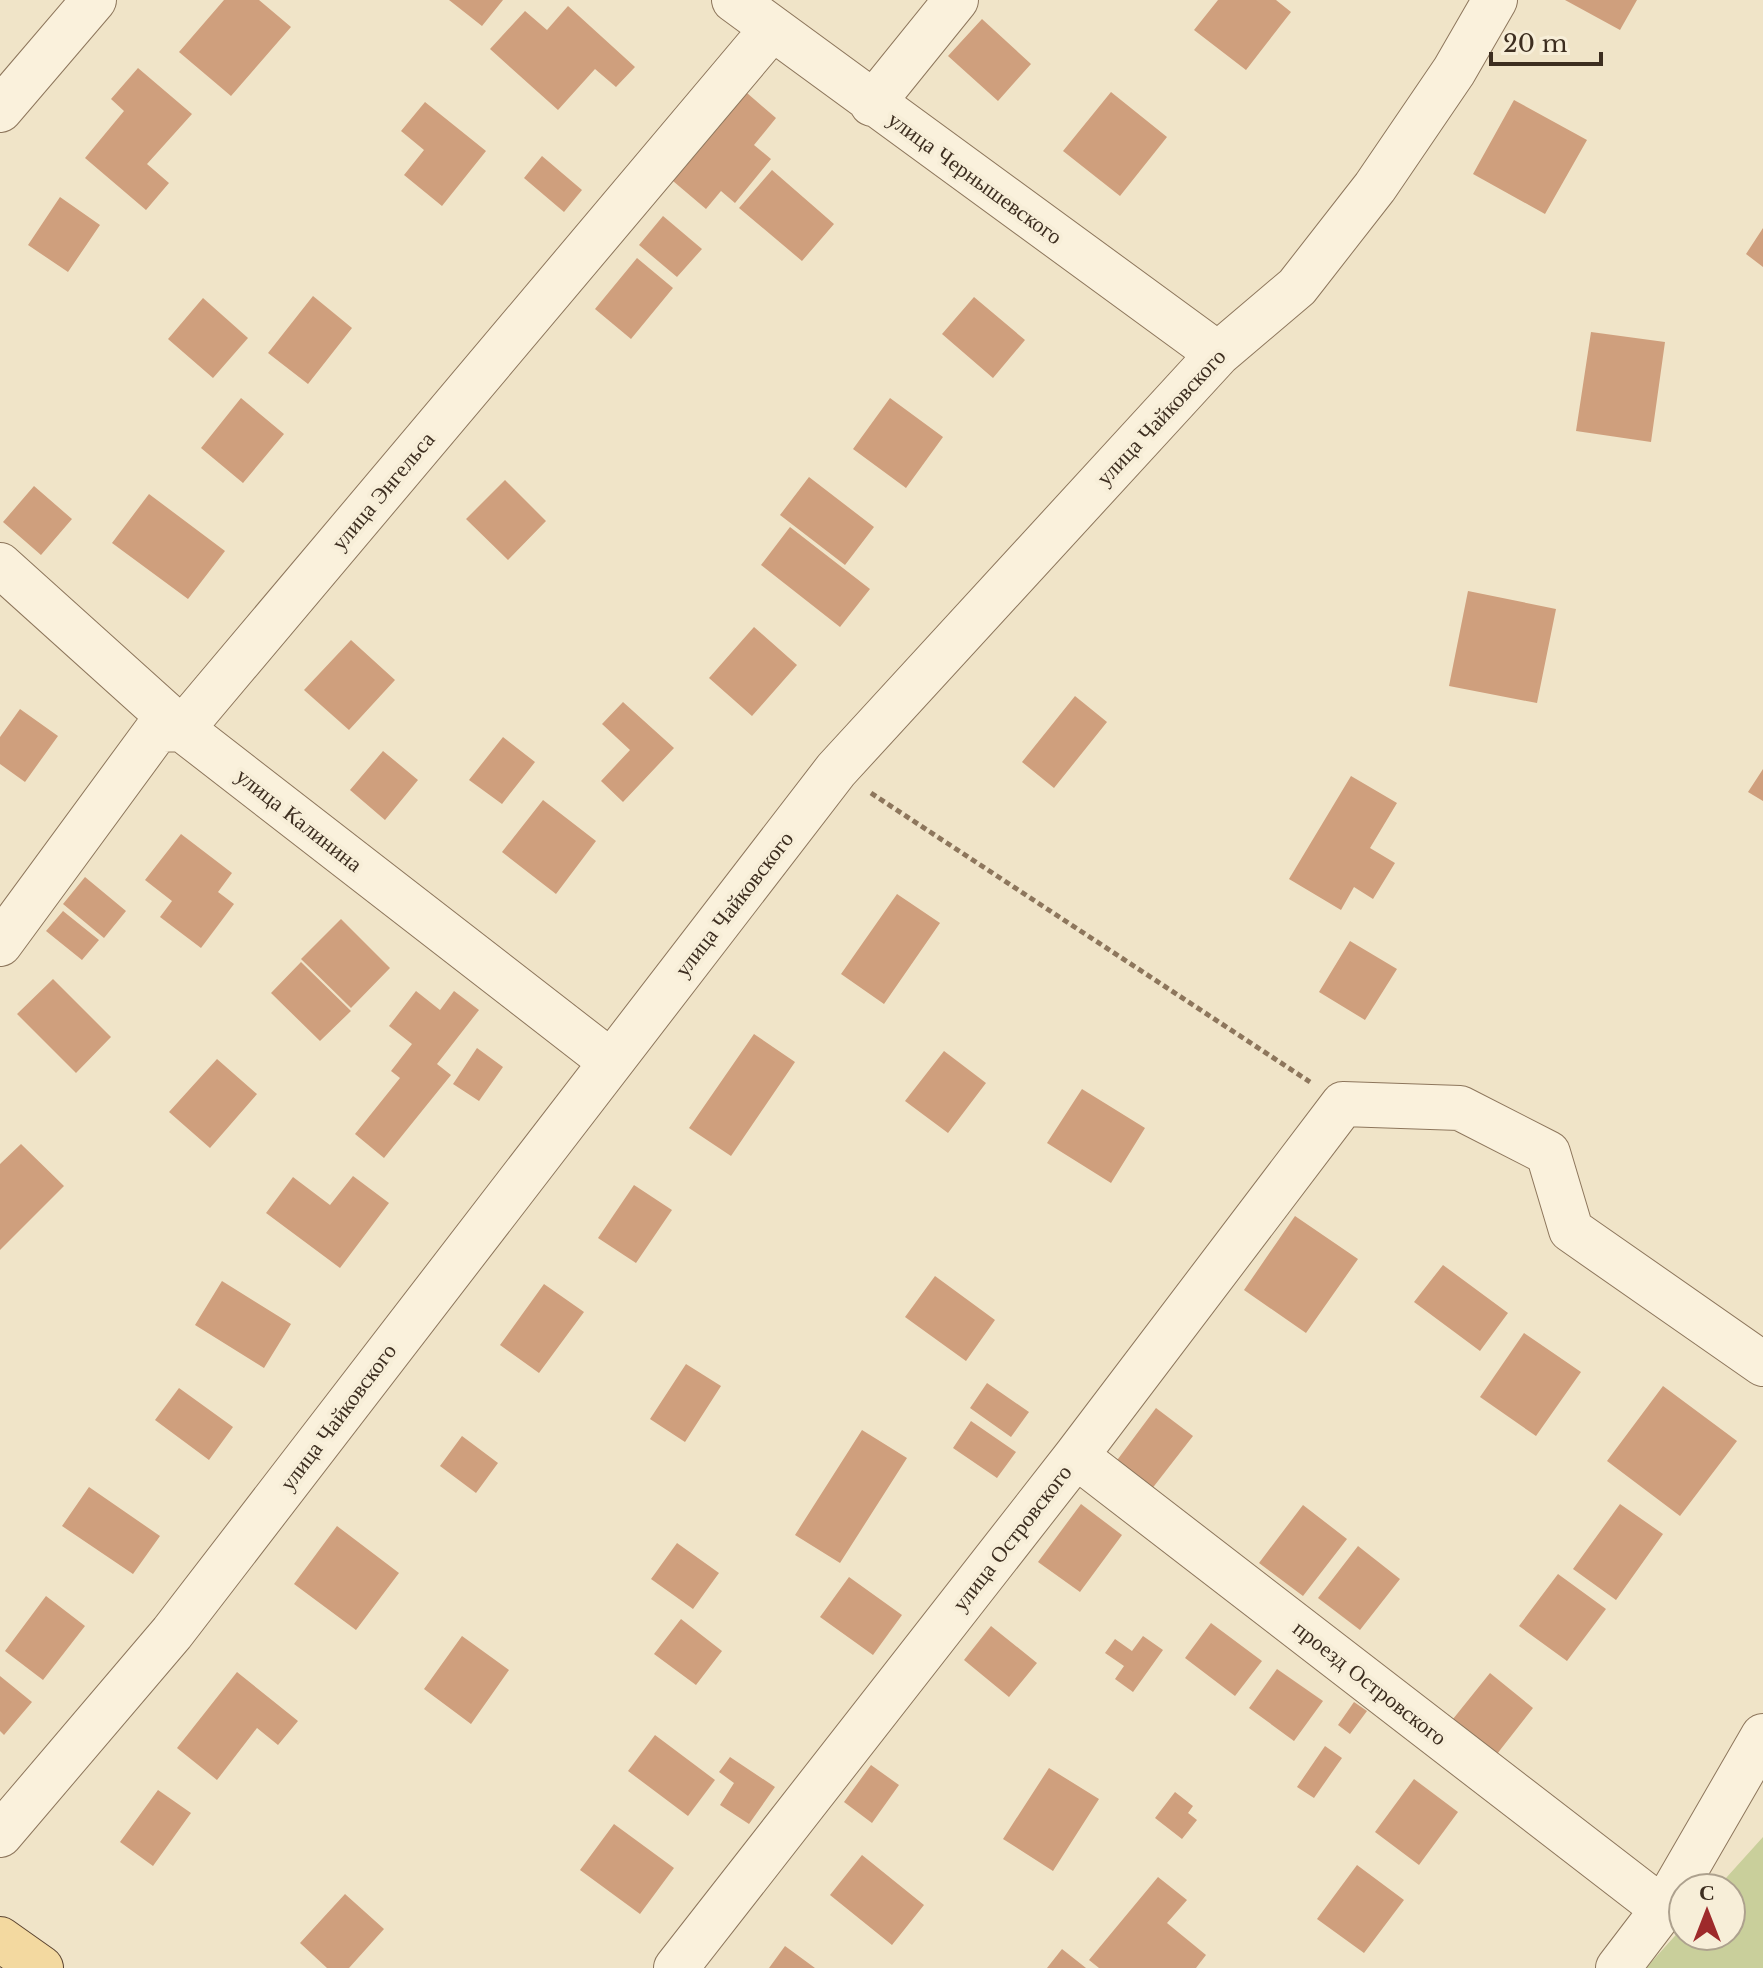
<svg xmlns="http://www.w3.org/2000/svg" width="1763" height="1968" font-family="'Libre Baskerville',serif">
  <rect width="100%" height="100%" fill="#f0e4c8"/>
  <path fill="#c9cf9b" d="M1763,1837V1968H1646L1683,1927V1936H1731V1888H1717Z"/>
  <path fill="#cf9f7d" d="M224,0H259L291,27L231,96L179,52Z
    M449,0H503L482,26Z
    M1218,0H1276L1291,12L1246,70L1194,30Z
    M1565,0H1637L1620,30Z
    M568,6L635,67L616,87L595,69L558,110L490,49L525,11L547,30Z
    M982,19L1031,64L998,101L948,56Z
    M138,68L192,114L147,164L169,183L146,210L85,158L124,111L111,99Z
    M1111,92L1167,137L1120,196L1063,151Z
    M747,93L776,118L754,145L771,159L735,203L721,191L706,209L673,181Z
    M1514,100L1587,140L1545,214L1473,174Z
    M425,102L486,151L442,206L404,175L424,150L401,131Z
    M542,156L582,190L564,212L524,178Z
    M772,170L834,224L802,261L739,208Z
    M60,197L100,225L68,272L28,245Z
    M663,216L702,249L677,277L639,245Z
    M1763,228V267L1746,254Z
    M637,258L673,288L631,339L595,309Z
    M313,296L352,328L308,384L268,353Z
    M974,297L1025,340L993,378L942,334Z
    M203,298L248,338L213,378L168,339Z
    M1591,332L1665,342L1651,442L1576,431Z
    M241,398L284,434L243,483L201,448Z
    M890,398L943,437L906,488L853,449Z
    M809,477L874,527L845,565L780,515Z
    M505,480L546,521L508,560L466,519Z
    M34,486L72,519L41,555L3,522Z
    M149,494L225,551L188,599L112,543Z
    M790,527L870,589L840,627L761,565Z
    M1468,591L1556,609L1537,703L1449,686Z
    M754,627L797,665L752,716L709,678Z
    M351,640L395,680L349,730L304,690Z
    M1075,696L1107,722L1054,788L1022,762Z
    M623,702L674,748L623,802L601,781L630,750L602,724Z
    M20,709L58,736L25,782L0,764V737Z
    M503,737L535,762L502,804L469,780Z
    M383,751L418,780L385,820L350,790Z
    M1763,769V801L1748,792Z
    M1351,776L1397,803L1370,848L1395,863L1373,899L1354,887L1341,910L1289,879Z
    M543,800L596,841L556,894L502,852Z
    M181,834L232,873L218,892L234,904L201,948L160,917L172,901L145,880Z
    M85,877L126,911L104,938L63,904Z
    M897,894L940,923L884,1004L841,974Z
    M63,911L99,940L82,960L46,931Z
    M341,919L390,968L351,1008L301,959Z
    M1350,941L1397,969L1365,1020L1319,992Z
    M301,962L351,1011L320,1041L271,993Z
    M53,979L111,1037L76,1073L17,1014Z
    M416,991L440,1010L454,991L479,1010L437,1064L451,1075L384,1158L355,1134L400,1078L391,1071L412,1044L389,1026Z
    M754,1034L795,1062L731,1156L689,1128Z
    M477,1048L503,1067L479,1101L453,1084Z
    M944,1051L986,1083L948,1133L905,1101Z
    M217,1059L257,1094L210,1148L169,1112Z
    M1082,1089L1145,1128L1111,1183L1047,1143Z
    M21,1144L64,1186L0,1250V1164Z
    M353,1176L389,1203L340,1268L266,1213L293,1177L330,1205Z
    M634,1185L672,1210L636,1263L598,1238Z
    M1295,1216L1358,1259L1306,1333L1244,1290Z
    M1443,1265L1508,1313L1480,1351L1414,1302Z
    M935,1276L995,1320L966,1361L905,1317Z
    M222,1281L291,1324L264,1368L195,1325Z
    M544,1284L584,1312L539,1373L500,1345Z
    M1524,1333L1581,1372L1536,1436L1480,1397Z
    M686,1364L721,1386L685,1442L650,1419Z
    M987,1383L1029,1412L1011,1437L970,1408Z
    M1663,1386L1737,1441L1680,1516L1607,1461Z
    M179,1388L233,1427L209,1460L155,1420Z
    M1156,1408L1193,1436L1151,1490L1115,1463Z
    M971,1421L1016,1452L997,1478L953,1448Z
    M862,1430L907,1458L840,1563L795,1535Z
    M462,1436L498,1463L476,1493L440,1466Z
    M89,1487L160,1536L133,1574L62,1526Z
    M1081,1504L1122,1535L1080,1592L1038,1562Z
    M1620,1504L1663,1534L1616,1600L1573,1569Z
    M1303,1505L1347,1539L1303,1596L1259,1563Z
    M337,1526L399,1573L356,1630L294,1584Z
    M677,1543L719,1573L693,1609L651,1579Z
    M1358,1546L1400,1579L1360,1630L1318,1598Z
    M1558,1574L1606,1609L1567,1661L1519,1626Z
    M849,1577L902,1615L873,1655L820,1617Z
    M46,1596L85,1626L43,1680L5,1651Z
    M681,1619L722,1651L696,1685L654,1654Z
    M1211,1623L1262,1661L1235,1696L1185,1658Z
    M991,1626L1037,1663L1009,1697L964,1660Z
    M462,1636L509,1670L471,1724L424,1689Z
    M1143,1636L1163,1650L1133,1692L1115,1679L1124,1666L1105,1653L1115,1639L1132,1651Z
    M1277,1669L1323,1701L1294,1741L1249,1708Z
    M237,1672L298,1721L278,1745L257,1728L217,1780L177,1748Z
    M1490,1673L1533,1708L1497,1754L1453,1719Z
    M0,1676L32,1702L4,1735L0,1731Z
    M1354,1702L1367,1711L1350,1734L1338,1725Z
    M655,1735L715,1780L688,1816L628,1771Z
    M1325,1746L1342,1758L1314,1798L1297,1787Z
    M730,1757L775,1787L749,1824L720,1805L734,1783L719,1772Z
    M871,1765L899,1785L872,1823L844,1802Z
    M1049,1768L1099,1799L1053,1871L1003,1839Z
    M1414,1779L1458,1812L1419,1865L1375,1832Z
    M158,1790L191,1813L153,1866L120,1842Z
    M1175,1792L1193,1806L1188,1813L1197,1820L1182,1839L1155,1818Z
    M614,1824L674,1868L640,1914L580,1870Z
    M862,1855L924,1905L892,1945L830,1895Z
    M1357,1865L1404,1900L1364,1953L1317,1919Z
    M1158,1877L1187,1900L1167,1923L1206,1955L1196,1968H1099L1089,1960Z
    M345,1894L384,1929L349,1968H327L300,1943Z
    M785,1946L815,1968H769Z
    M1062,1949L1086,1968H1047Z"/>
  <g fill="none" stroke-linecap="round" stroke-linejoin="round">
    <g stroke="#8d765c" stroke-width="46">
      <path id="minor" d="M734,0L1218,354
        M872,104L956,0
        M0,110L94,0
        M0,565L182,729L610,1061
        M0,944L157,730L182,729L771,30
        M1076,1456L1663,1909
        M0,1835L172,1633L836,770L1218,354L1297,287L1375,187L1454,71L1495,0
        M676,1968L1076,1456L1343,1104L1460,1108L1548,1153L1571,1230L1763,1364
        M1618,1968L1663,1909L1763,1736"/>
    </g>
    <g stroke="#5b4430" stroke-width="46">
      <path id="major" d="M0,1939L41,1968"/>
    </g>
    <path stroke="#8d765c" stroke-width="5" stroke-dasharray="6 4" stroke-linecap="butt" d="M871,793L1310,1082"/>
    <use href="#minor" stroke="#faf1dc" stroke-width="44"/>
    <use href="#major" stroke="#f3d9a0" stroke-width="44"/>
  </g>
  <g text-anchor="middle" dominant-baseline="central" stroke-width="8" stroke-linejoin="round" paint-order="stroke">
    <g font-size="22" fill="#3d2e20" stroke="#f7eed8">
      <text transform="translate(975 178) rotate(36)">улица Чернышевского</text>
      <text transform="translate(1161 417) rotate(-47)">улица Чайковского</text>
      <text transform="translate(383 491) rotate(-50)">улица Энгельса</text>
      <text transform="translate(299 820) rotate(38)">улица Калинина</text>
      <text transform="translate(734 904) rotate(-52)">улица Чайковского</text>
      <text transform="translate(338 1417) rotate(-53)">улица Чайковского</text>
      <text transform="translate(1012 1538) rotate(-52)">улица Островского</text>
      <text transform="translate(1370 1683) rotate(38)">проезд Островского</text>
    </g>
  </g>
  <g transform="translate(1707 1912)"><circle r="38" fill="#f7eed8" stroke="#ada18e" stroke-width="2"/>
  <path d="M0-6L14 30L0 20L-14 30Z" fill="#9e2a2b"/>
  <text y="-12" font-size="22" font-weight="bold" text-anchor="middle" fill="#3d2e20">С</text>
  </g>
  <path d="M1491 52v12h110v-12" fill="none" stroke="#3d2e20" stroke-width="4"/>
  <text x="1503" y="52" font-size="24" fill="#3d2e20" stroke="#f7eed8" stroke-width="6" paint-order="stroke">20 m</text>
</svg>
